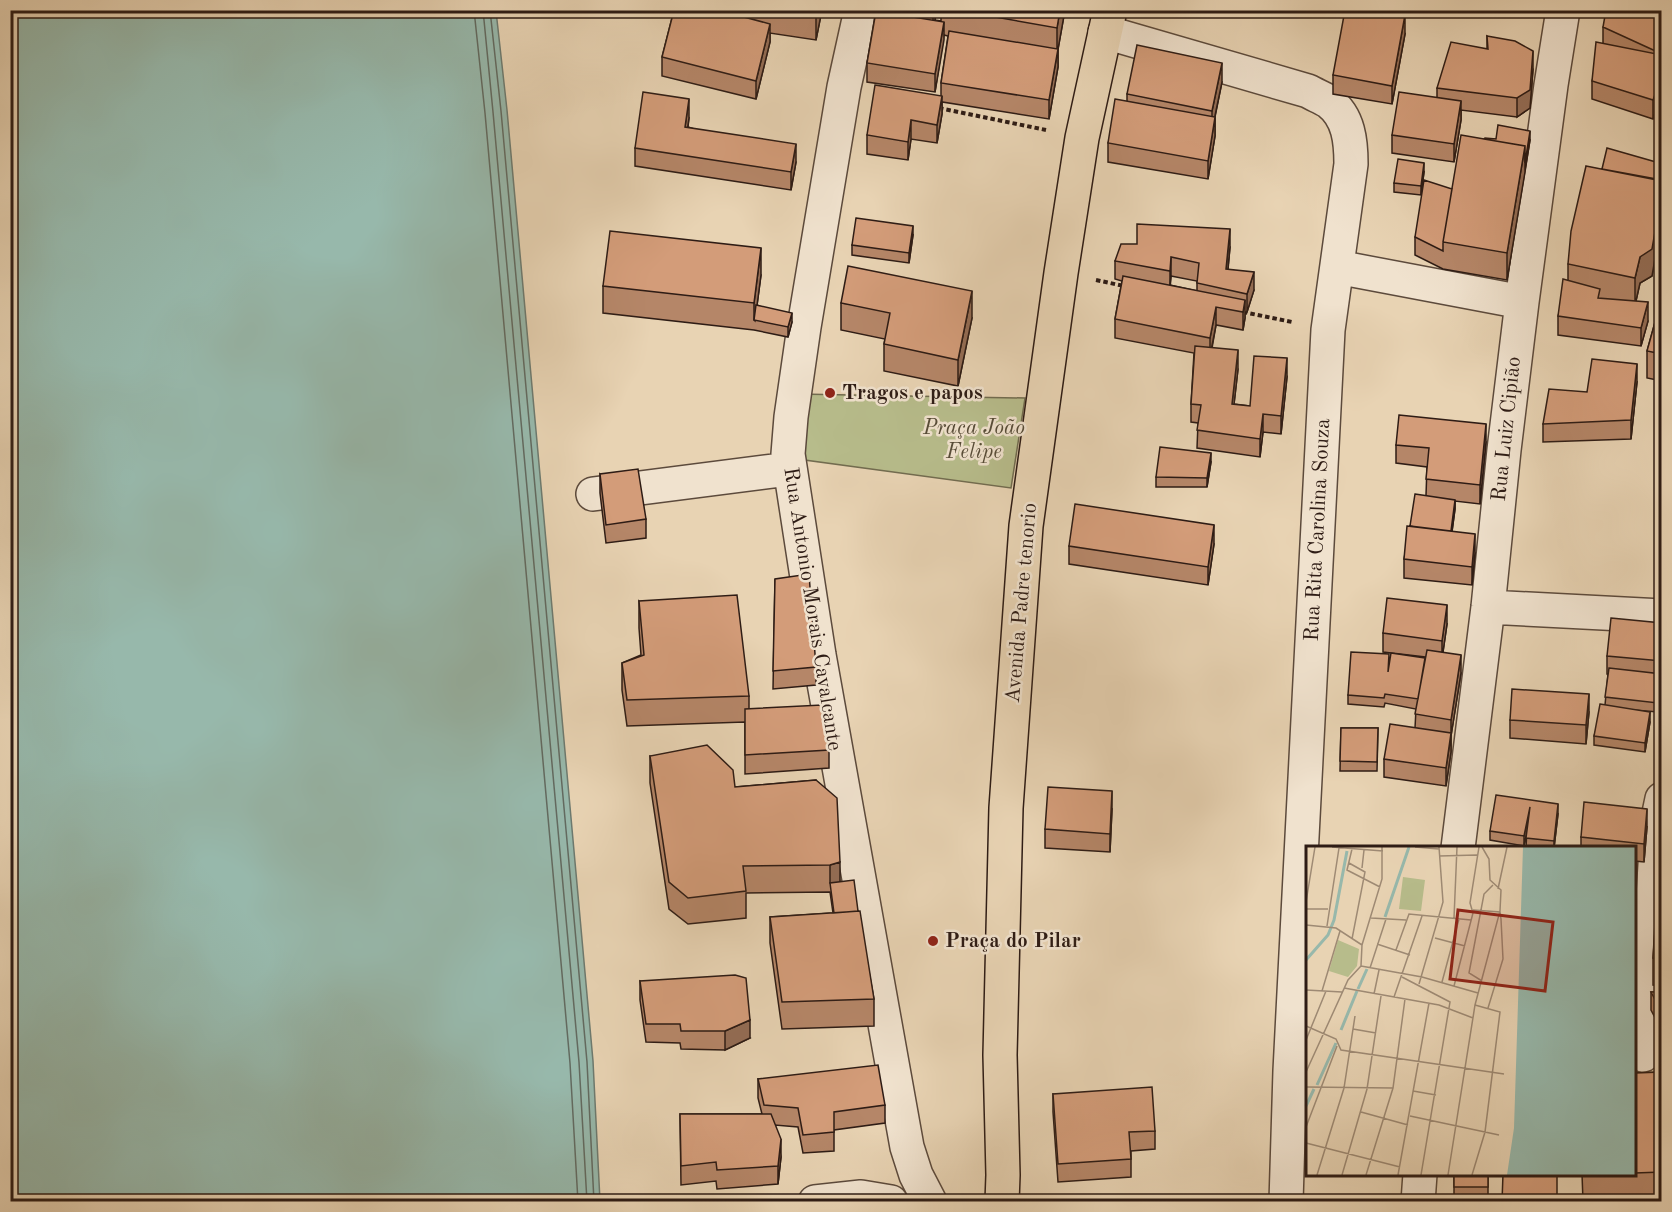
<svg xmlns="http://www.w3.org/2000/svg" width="1672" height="1212" font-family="'Old Standard TT',serif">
  <rect width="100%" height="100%" fill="#e8d3b3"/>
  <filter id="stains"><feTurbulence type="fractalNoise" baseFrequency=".00333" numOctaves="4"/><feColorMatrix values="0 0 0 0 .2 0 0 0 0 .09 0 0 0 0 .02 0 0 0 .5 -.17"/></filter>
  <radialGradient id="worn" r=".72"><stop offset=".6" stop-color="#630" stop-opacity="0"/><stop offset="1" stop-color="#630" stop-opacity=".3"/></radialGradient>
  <path fill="#b7bc8b" stroke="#726c50" stroke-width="1.5" d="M797,394L1025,398L1011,488L790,458Z"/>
  <path fill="#97b8ab" stroke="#6d7a6f" stroke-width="1.5" d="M10,11H496L507,110L593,1061L600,1201H11Z"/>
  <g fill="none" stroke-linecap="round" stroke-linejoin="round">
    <path stroke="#626a60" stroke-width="1.5" d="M474,10L485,113L570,1063L578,1202
      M483,10L493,112L579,1062L587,1202
      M490,10L501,111L587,1062L594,1202"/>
    <g stroke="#5c4a3c" stroke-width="36">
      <path id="street" d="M861,10L844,87L804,327L791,417L788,454L819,655L907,1147L916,1175L930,1202
        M1105,32L1308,91C1315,95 1323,98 1329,102C1349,117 1351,142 1351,164L1328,330L1290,1071L1286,1202
        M1337,267L1522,302
        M593,494L789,469
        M1488,607L1662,616
        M1458,848L1488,607L1504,450L1522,302L1551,85L1563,10
        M1643,1055L1658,818L1662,799
        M815,1202L861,1197L891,1202
        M1418,1202L1420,1174"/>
    </g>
    <g stroke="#2e1c15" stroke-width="36">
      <path id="primary" d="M1002,1202L1003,1175L1000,1055L1006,808L1026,526L1061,273L1082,138L1110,10"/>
    </g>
    <path stroke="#2e1c15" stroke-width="4" stroke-dasharray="4.5 3" stroke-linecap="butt" d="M939,108L1046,130
      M1096,280L1124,286
      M1243,312L1292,322"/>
    <use href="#street" stroke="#f0e2ce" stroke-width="33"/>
    <use href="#primary" stroke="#e8d3b3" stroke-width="33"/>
  </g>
  <path fill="#b58668" stroke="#2e1c15" stroke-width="1.5" fill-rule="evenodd" d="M674,10H822L816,40L770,33V42L756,99L662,76V57Z
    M875,10H937L935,20L941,21V10H1065L1058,49V67L1049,119L942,102V114L937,143L911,139L908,160L867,154V135L941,96V83L948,36L944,35L935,92L867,82V63L875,16Z
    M1662,10V94L1653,119L1592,99V81L1603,44V27Z
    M1405,34L1392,104L1333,94V75Z
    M1487,36L1533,69L1530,108L1517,117L1461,110V120L1454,162L1392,153V135L1437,98V88L1487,49Z
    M1222,82L1215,117V136L1208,179L1108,162V143L1127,102V94Z
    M689,118L688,127L796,162L791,190L635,166V148Z
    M1484,139L1530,140L1507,280L1443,269L1415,255V237L1452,189Z
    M1424,172L1421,195L1394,192V183Z
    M913,235L909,263L852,255V245Z
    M1659,236L1652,276L1640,283L1636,301L1648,321L1641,346L1558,335V316L1568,281V264Z
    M1230,247L1228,270L1254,290L1247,312H1245V318L1243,330L1216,325L1212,348L1238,369L1234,404L1250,406L1287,377L1281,434L1263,432L1260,457L1197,448L1198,423L1191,422V404L1194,353L1115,338V319L1122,281L1115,279V261ZM1171,276L1197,281V291L1170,285Z
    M761,275L757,305L792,322L788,337L754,330L603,313V286Z
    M1662,297V381L1647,378V351Z
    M841,303L972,318L958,386L884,371V344L885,339L841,330Z
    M1637,382L1631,439L1543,442V424L1587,392Z
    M1486,442L1480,504L1455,501V509L1452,532L1475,553L1472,585L1404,578V559L1410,526L1426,495L1427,467L1396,463V445Z
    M1211,462L1207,487H1156V477Z
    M600,474L646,519V538L606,543L600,493Z
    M1214,544L1208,585L1069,564V546Z
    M775,579L816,667V685L773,689Z
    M639,601L749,696V709L829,750V768L745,774V722L627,726L622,690V663L641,655L639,628Z
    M1662,623V687L1658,712L1634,710L1650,722L1645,752L1594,745V736L1605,705L1608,674H1607V656Z
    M1447,624L1443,652L1461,673L1451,736V752L1446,786L1384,777V759L1415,728L1416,709L1385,703L1384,707L1348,704V695L1389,668L1425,658V657L1383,652V633Z
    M1589,712L1586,744L1510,738V720Z
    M1341,728H1378L1377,771H1340Z
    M650,756L735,787L816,780L840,882L858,911L874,999V1026L782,1029L770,943V917L833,913L830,892L746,893V918L688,924L669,909L650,783Z
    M1112,809L1110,852L1045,848V829Z
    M1558,814L1554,848H1526L1527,828L1524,846L1490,840V831Z
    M1647,827L1644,862L1635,861V848H1581V837Z
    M1662,880V986L1653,985V958L1657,905Z
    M640,981L750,1038L725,1050L681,1049L680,1043L646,1042L640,1000Z
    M1651,992H1662V1031L1651,1010Z
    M1662,1072V1199L1583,1201L1582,1174H1635V1073Z
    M758,1079L885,1105V1123L834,1130V1151L803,1153L798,1127L775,1125L781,1157L778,1184L717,1189L716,1181L681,1185L680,1114H762L758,1098Z
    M1053,1094L1155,1131V1149L1131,1151V1177L1058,1182L1053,1112Z
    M1454,1174H1488V1202H1454Z"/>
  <path fill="#946d55" stroke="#2e1c15" stroke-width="1.5" d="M817,10H822L816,40V14Z
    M933,10H937L933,29Z
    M1060,10H1065L1057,55V28Z
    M1405,15V34L1392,104V86Z
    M944,22V40L935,92V74Z
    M770,24V42L756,99V81Z
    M1058,49V67L1049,119V100Z
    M1533,51V69L1530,108L1517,117V98Z
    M1222,63V82L1212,130V111Z
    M1662,75V94L1653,119V100Z
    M942,96V114L937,143V125Z
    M689,99V118L685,145V127Z
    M1461,101V120L1454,162V144Z
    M1215,117V136L1208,179V161Z
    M911,120V139L908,160V142Z
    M1530,131V140L1525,172V163Z
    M796,144V162L791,190V172Z
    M1525,146V172L1507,280V253Z
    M1424,163V172L1421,195V186Z
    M1662,208V234L1659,236L1652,276L1640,283L1635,305V278L1640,257L1659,209Z
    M913,226V235L909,263V253Z
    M1230,229V247L1226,288V269Z
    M761,248V275L755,321L754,320V303Z
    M1171,257V276L1170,290V271Z
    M1254,272V290L1247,312V294Z
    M972,291V318L958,386V360Z
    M1245,300V318L1243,330V312Z
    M1648,302V321L1641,346V328Z
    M1216,307V325L1210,356V338Z
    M792,313V322L788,337V327Z
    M1238,350V369L1232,422V404Z
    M1287,358V377L1281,434V416Z
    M1637,364V382L1631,439V420Z
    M1263,414V432L1260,457V439Z
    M1486,424V442L1480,504V485Z
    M1211,453V462L1207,487V478Z
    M1455,500V509L1450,546V537Z
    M1214,525V544L1208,585V567Z
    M1475,534V553L1472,585V567Z
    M1447,605V624L1442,659V641Z
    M1461,655V673L1451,736V752L1446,786V768L1451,736V720Z
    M1662,677V687L1658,712V703Z
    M1589,694V712L1586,744V725Z
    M1650,712V722L1645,752V743Z
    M1112,791V809L1110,852V834Z
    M1558,804V814L1554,848V841Z
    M1530,807V817L1524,846V836Z
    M1647,809V827L1644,862V844Z
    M840,862V889L830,883V865Z
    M750,1020V1038L725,1050V1031Z
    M781,1139V1157L778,1184V1166Z"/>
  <path fill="#d39c79" stroke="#2e1c15" stroke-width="1.5" d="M674,10H718L770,24L756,81L662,57Z
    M797,10H817L816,14Z
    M956,10H1060L1057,28Z
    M1345,10H1381L1405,15L1392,86L1333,75Z
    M1606,10H1662V54L1603,27Z
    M876,11L944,22L935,74L867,63Z
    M949,31L1058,49L1049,100L941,83Z
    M1487,36L1515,41L1533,51L1530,90L1517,98L1437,88L1451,42L1488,49Z
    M1596,42L1662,55V75L1653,100L1592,81Z
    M1137,45L1222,63L1212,111L1127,94Z
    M875,85L942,96L937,125L911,120L908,142L867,135Z
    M643,92L689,99L685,127L796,144L791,172L635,148Z
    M1399,92L1461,101L1454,144L1392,135Z
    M1115,99L1215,117L1208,161L1108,143Z
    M1498,125L1530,131L1525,163V146L1484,139L1485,138L1496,139Z
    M1461,135L1525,146L1507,253L1443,242Z
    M1607,148L1656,162L1658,153L1662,154V180L1602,169Z
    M1398,159L1424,163L1421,186L1394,183Z
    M1586,166L1662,181V208L1659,209L1652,249L1640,257L1635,278L1568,264L1571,231Z
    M1424,180L1452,189L1443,242V251L1415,237Z
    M856,218L913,226L909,253L852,245Z
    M1137,224L1230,229L1226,269L1254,272L1247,294L1197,283L1199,263L1171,257L1170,271L1115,261L1121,244H1137Z
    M610,231L761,248L754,303L603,286Z
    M848,266L972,291L958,360L884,344L890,313L841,303Z
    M1123,276L1245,300L1243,312L1216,307L1210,338L1115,319Z
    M1563,279L1600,289L1598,298L1648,302L1641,328L1558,316Z
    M1662,297V354L1647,351Z
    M756,305L792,313L788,327L754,320Z
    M1195,346L1238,350L1232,404L1250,406L1254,356L1287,358L1281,416L1263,414L1260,439L1197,430L1201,405L1191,404Z
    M1592,359L1637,364L1631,420L1543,424L1549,389L1587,392Z
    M1399,415L1486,424L1480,485L1426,479L1429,448L1396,445Z
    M1160,447L1211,453L1207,478L1156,477Z
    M638,469L646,519L606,525L600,474Z
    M1415,494L1455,500L1451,531L1410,526Z
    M1075,504L1214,525L1208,567L1069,546Z
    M1407,526L1475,534L1472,567L1404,559Z
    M809,574L816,667L773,671L775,579Z
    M737,595L749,696L627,700L622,663L644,655L639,601Z
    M1387,598L1447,605L1442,641L1383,633Z
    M1611,618L1662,623V661L1607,656Z
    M1427,650L1461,655L1451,720L1415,714Z
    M1351,652L1389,654L1388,672L1391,653L1425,658L1418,699L1385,694L1384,698L1348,695Z
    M1609,668L1662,674L1658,703L1605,697Z
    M1512,689L1589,694L1586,725L1510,720Z
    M1600,704L1650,712L1645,743L1594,736Z
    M822,705L829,750L745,755V709Z
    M1390,724L1451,733L1446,768L1384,759Z
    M1341,728H1378L1377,762L1340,761Z
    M707,745L733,770L735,787L816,780L837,798L840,862L830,865L743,866L746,891L688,898L669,882L650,756Z
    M1048,787L1112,791L1110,834L1045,829Z
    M1496,795L1558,804L1554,841L1526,838L1530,807L1524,836L1490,831Z
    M1584,802L1647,809L1644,844L1581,837Z
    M1659,879L1662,880V905H1657Z
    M854,880L858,911L834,913L830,883Z
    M1656,905H1662V959L1653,958Z
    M860,911L874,999L782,1002L770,917Z
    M735,975L746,978L750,1020L725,1031H681L680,1024H646L640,981Z
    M1651,992H1662V1013Z
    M878,1065L885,1105L834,1112V1132L803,1135L798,1108L764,1105L758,1079Z
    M1662,1072V1172L1635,1173V1073Z
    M1152,1087L1155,1131L1129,1132L1131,1159L1058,1164L1053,1094Z
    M680,1114H771L781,1139L778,1166L717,1170L716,1162L681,1166Z
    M1454,1174H1488V1187H1454Z
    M1503,1174H1557V1202H1502Z
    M1372,1195L1373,1202H1324V1199Z"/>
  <g fill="#8f2418" stroke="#f0e2ce" stroke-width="2">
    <circle cx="830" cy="393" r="6"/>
    <circle cx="933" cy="941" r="6"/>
  </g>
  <g text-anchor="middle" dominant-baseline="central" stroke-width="5" stroke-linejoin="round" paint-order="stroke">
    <g font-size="21" font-weight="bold" fill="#2e1c15" stroke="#f0e2ce" text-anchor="start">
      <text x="842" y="393">Tragos e papos</text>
      <text x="945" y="941">Praça do Pilar</text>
    </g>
    <g font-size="21" font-style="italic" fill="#574c38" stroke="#f0e2ce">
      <text x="974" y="428">Praça João<tspan x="974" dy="24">Felipe</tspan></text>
    </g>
    <g font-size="21" fill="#2e1c15" stroke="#f0e2ce">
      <text transform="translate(1507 429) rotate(-84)">Rua Luiz Cipião</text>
      <text transform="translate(1318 530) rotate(-87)">Rua Rita Carolina Souza</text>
      <text transform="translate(1022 603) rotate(-85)">Avenida Padre tenorio</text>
      <text transform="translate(812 609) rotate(81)">Rua Antonio Morais Cavalcante</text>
    </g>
  </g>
  <g transform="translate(1306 846)">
    <rect width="330" height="330" fill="#e8d3b3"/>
    <path d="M97,31L119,34L115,65L93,63ZM32,94L53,103L51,120L42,131L23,125Z" fill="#b7bc8b"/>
    <path d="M217,1H330V329H201L208,282Z" fill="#97b8ab"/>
    <path fill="none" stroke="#97b8ab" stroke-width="3" d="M79,71L103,1M0,114L22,89L28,74L41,5M52,143L61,123M35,184L51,145M11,239L30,197M0,260L8,243"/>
    <path fill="none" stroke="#9e8a74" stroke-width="1.5" d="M26,1L77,5M109,1L133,3M46,3L41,24L74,41M133,10L171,9M43,17L59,26L46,93M56,22L58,4M192,43L201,1M0,56L9,1M0,63H22M167,64L194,66L195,73L197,113L182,162M65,72L100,74M148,72L151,1M0,79L30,82L56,99M21,80L33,2M129,92L159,100M71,98L104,109M90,104L103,68L165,74M55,120L56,99L76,33V1M55,120L116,131L172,147M64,122L80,73M96,131L144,156L115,329M176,135L163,127L178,48L187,39M136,136L153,73M113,138L137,56L133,1M148,140L167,67L164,57L173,1M38,142L133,159L167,172M0,144L36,146M16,145L34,85M68,148L73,124M88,151L116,70M0,180L30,193L35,204L198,228M47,183L70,187M0,194L20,145M0,226L42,134L55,120M0,241L87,242M107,245L130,249M55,266L102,279M104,270L193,289M0,281L31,200M0,297L94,321M11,329L38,242L49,170M36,329L61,243L75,150M60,329L87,242L99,153M92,329L123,157M142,329L169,159L194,65L195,44L184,34L183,13L176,1M166,329L179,286L194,166L169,159"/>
    <path fill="#8f2418" fill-opacity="0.15" stroke="#8f2418" stroke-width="3" d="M152,64L247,76L239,145L144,133Z"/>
    <rect width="330" height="330" fill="none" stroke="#2e1c15" stroke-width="3"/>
  </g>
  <rect width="1672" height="1212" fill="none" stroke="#e8d3b3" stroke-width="36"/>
  <rect x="12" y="12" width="1648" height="1188" fill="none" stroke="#2e1c15" stroke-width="3"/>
  <rect x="18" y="18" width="1636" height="1176" fill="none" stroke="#2e1c15" stroke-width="1.5"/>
  <rect width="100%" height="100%" filter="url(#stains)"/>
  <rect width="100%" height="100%" fill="url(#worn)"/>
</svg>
